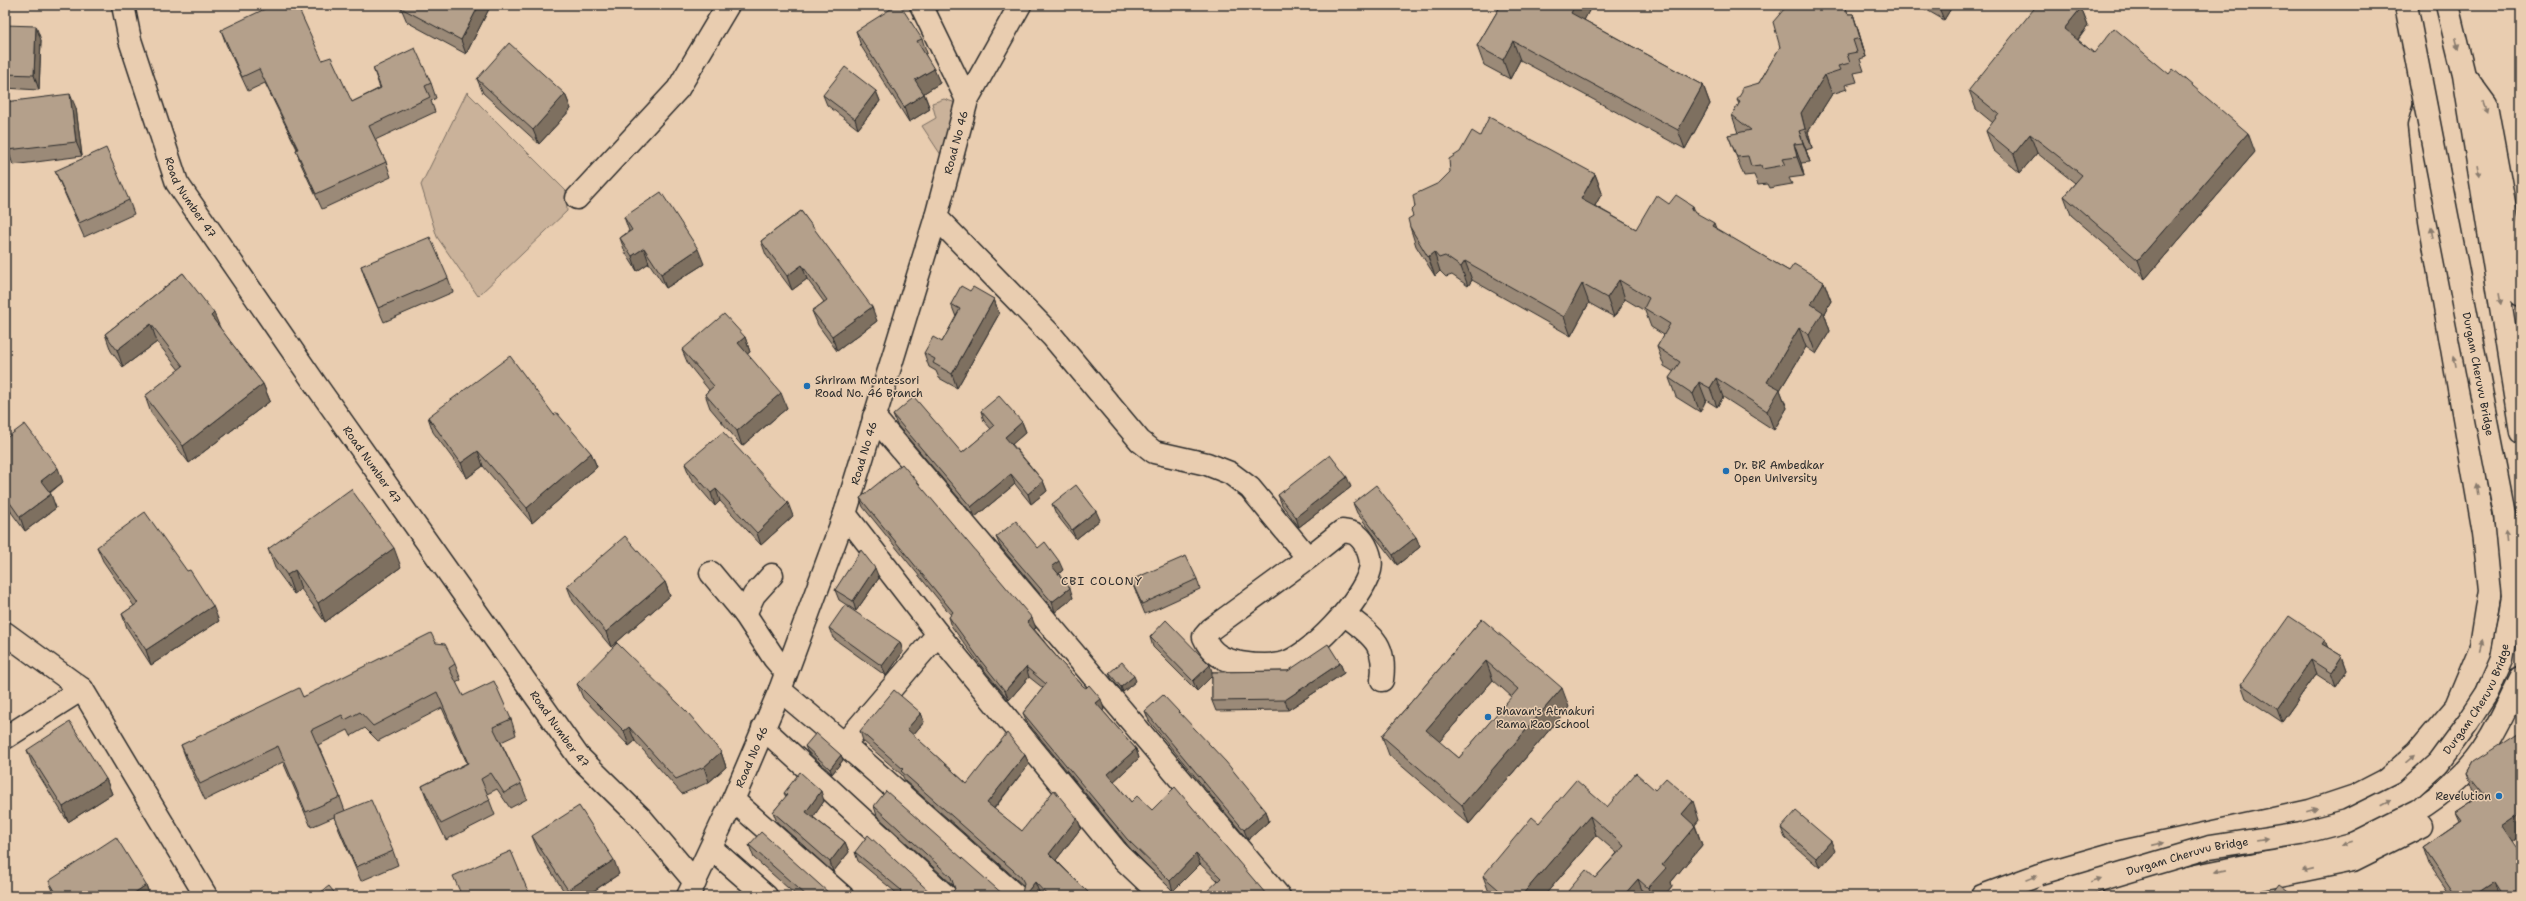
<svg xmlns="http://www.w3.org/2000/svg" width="2526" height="901" font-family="'Shantell Sans',sans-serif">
  <rect width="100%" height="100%" fill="#e9cdb0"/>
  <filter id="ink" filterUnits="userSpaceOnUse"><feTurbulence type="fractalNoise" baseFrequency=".025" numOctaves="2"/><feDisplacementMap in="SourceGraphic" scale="8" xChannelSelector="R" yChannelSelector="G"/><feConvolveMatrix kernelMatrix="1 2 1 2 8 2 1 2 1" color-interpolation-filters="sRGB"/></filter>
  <g filter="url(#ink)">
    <path fill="#cab29a" stroke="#7a6e62" d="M467,92L566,191L567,211L478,296L437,237L421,185Z
      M944,99L956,103L943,158L922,126L936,118L932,103Z"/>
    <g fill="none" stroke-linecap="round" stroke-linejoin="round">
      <g stroke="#2b2b2b" stroke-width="25">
        <g id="minor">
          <path id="s1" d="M123,5L130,40L177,183L316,385L578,756L642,819L695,882"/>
          <path d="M921,5L967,100"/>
          <path d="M577,198L678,89L728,5"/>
          <path d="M936,217L1052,336L1140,441L1154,452L1207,464L1230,473L1250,488L1308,558L1211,629L1204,637C1211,654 1223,660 1241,663C1253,665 1267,666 1280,664C1309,659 1363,599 1370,570C1373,558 1366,542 1357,535C1353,532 1346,532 1342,531L1308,558"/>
          <path d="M874,417L1279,896"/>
          <path d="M845,514L938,634L1121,857L1162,896"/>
          <path d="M711,573L745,614L774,658L786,672"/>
          <path d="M745,614L754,595L772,575"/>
          <path d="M1344,614C1371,635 1387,643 1382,680"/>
          <path d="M5,633L82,689L206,896"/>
          <path d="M780,690L844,744L1016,896"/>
          <path d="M763,728L946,896"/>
          <path d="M5,738L82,689"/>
          <path d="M844,744L938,634"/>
          <path d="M733,800L842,896"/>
          <path d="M711,848L766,896"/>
          <path id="s2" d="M688,896L733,800L780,690L845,514L936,217L967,100L1020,5"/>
        </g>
      </g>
      <g stroke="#2b2b2b" stroke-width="25">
        <path id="secondary" d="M2447,5L2464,75L2521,432
          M2467,79L2486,105L2521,295
          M2487,670L2521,651
          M1982,896L2039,875L2112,854L2310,811L2355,796L2386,780L2417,753L2456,707L2481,647L2490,590L2484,533L2430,221L2419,126L2425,105
          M2114,896C2151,886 2189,877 2226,870C2311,853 2394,840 2459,778C2488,752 2504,712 2521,678
          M2177,896L2353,860L2421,826"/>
      </g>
      <use href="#minor" stroke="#e9cdb0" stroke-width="22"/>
      <use href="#secondary" stroke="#e9cdb0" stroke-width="22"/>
      <g stroke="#2b2b2b" stroke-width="25" stroke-linecap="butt">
        <g id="secondary-bridge">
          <path id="s3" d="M2045,896L2210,847L2301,833L2347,821L2407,791L2438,763L2468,722L2487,693L2502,659L2513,597L2505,514L2406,5"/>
        </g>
      </g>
      <use href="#secondary-bridge" stroke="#e9cdb0" stroke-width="22"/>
    </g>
    <path fill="#9b8a78" stroke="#2b2b2b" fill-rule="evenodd" d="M403,5H491L466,54L407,22L401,8Z
      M1501,5H1592L1584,20L1703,85L1710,104L1685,149L1520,60L1510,79L1484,65L1477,46Z
      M1785,5H1834L1835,7L1845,5L1848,14H1853L1859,33L1866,57L1860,59L1864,71L1854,73L1857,82L1845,85L1847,89L1832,94L1808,132L1812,148L1806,150L1810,162L1801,163L1804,176L1789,178L1792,184L1769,188L1767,184L1758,185L1754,175L1744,176L1728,135L1738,133L1732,115L1739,104L1737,100L1759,83L1780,47L1785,8Z
      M1918,5H1953L1944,20Z
      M2081,8L2088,26L2078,40L2094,53L2255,152L2145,279L2071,215L2064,196L2075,183L2037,153L2020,173L1993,150L1986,131L1993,123L1976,109L1969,90Z
      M5,25L41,40L39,90L5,88Z
      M221,30L322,60L352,102L380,88L373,68L431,83L436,98L431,101L435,112L375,140L386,162L391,177L322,209L301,164L296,150L297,149L265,83L248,91L226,44Z
      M856,31L922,39L927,53L925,54L940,83L924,93L930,109L909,122L861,46Z
      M477,79L565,94L571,109L539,144L483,93Z
      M876,91L880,101L858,129L827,105L823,95Z
      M76,108L82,156L13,165L8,150Z
      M1480,136L1595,174L1602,193L1595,206L1636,229L1669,204L1696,213L1716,229L1789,271L1824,282L1831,301L1824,313L1830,331L1816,354L1806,347L1780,390L1787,408L1774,430L1723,397L1717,407L1706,400L1700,412L1676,397L1669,378L1674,372L1664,366L1657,347L1664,335L1651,327L1645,311L1625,299L1614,317L1589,303L1571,336L1472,280L1468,286L1452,275L1446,277L1440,271L1435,276L1416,246L1410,227L1413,216L1439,183L1450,172Z
      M55,171L129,200L134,214L84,237L61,185Z
      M801,211L877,321L837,351L818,325L812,311L824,302L807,279L792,290L766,255L761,241Z
      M624,217L704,264L666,288L649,263L637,271L625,252L620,238L629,231Z
      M361,266L448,278L453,292L384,322L366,281Z
      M183,273L219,327L263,384L270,401L189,463L151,413L145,396L179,370L157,342L123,367L111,351L105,334Z
      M970,291L994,299L999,314L957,388L939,378L936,371L929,367L924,353L942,342L956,317L951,304Z
      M745,337L750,352L747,354L787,408L742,446L710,408L705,394L709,390L688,364L682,350Z
      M981,411L1022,422L1026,432L1012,444L1043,481L1047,491L1031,504L1015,484L975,517L897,425L893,415L962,453L991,429L984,421Z
      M554,415L591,453L597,467L532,523L483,466L467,478L433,432L428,417Z
      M5,439L63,482L50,493L56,508L25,531L11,512L5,516Z
      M685,464L793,516L761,545L720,501L715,506L690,477Z
      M1351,487L1299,527L1282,505L1278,495Z
      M860,498L1036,628L1034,629L1061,662L1083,686L1104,709L1103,711L1136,749L1139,758L1114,781L1131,802L1152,810L1266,894L1218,881L1200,864L1173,891L1130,848L1027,722L1023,713L1043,688L1029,677L1009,700L985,671L952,627L949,617L951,615L863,507Z
      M1353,503L1416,537L1420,547L1397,565L1357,513Z
      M1052,504L1100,520L1076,539L1056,514Z
      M996,537L1038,548L1063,570L1059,574L1073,598L1055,612L1000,546Z
      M97,547L219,621L151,665L127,628L122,614L134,606L103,561Z
      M268,549L401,567L325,622L301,589L294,594L275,568Z
      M879,578L856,611L839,600L835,590Z
      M1197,579L1200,589L1145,614L1135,590L1131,580Z
      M665,582L670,596L611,647L573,601L567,586Z
      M1482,619L1569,707L1469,824L1389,755L1382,736ZM1493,680L1512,697L1459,758L1439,742Z
      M829,628L900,642L903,652L886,676L833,638Z
      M1150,637L1212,672L1288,671L1340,663L1344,673L1288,710L1216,711L1212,701V676L1197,691L1153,647Z
      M2325,640L2327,647L2342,656L2347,670L2336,687L2316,674L2282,722L2246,698L2241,684Z
      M436,643L455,664L461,680L456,683L463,696L511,719L516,735L501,742L521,784L527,799L510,808L497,789L487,794L495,815L446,840L428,802L422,786L467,763L442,708L378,741L365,728L351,736L348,730L318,745L340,797L345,811L393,851L398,865L361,881L339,830L334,817L311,827L283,762L205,800L187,761L181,745L303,697Z
      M1109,673L1136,681L1123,692L1111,678Z
      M577,684L721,752L726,767L709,782L682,794L635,741L629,746L583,698Z
      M1145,711L1266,811L1269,821L1248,840L1149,721Z
      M921,713L924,722L913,735L967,784L1025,755L1029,764L994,809L1022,831L1077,818L1081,828L1056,860L1092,896H1042L1039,892L1022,894L1024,886L905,781L902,775L863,741L860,731Z
      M805,746L841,755L843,760L832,774L807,751Z
      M27,750L106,779L112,794L68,822L32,764Z
      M2473,762L2511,842L2521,896H2451L2429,864L2423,847L2459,822L2455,813L2479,797L2474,791L2467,773Z
      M1655,790L1699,820L1695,825L1702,845L1671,882L1672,886L1664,896H1570L1568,891L1595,878L1617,853L1596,835L1544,896H1491L1490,895L1483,876L1539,823L1607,807Z
      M784,793L824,801L813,817L845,842L849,852L833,872L777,822L773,812L786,797Z
      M874,806L1005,896L955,889L954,886L877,816Z
      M1781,828L1835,851L1820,868L1785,838Z
      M532,836L619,874L586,896H567L538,851Z
      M749,845L829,893L835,896H843H797L754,858Z
      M855,852L934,896H936H900L858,861Z
      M49,881L146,885L150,896H55Z"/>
    <path fill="#7e7061" stroke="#2b2b2b" d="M479,5H491L466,54L461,40Z
      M1575,5H1592L1578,32L1571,13Z
      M1938,5H1953L1944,20Z
      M2081,8L2088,26L2071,48L2064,29Z
      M1853,14L1859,33L1866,57L1860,38Z
      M36,26L41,40L39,90L34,75Z
      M1513,41L1520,60L1510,79L1503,60Z
      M934,69L940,83L921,95L915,80Z
      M1825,75L1832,94L1808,132L1812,148L1805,129L1801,113Z
      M1703,85L1710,104L1685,149L1678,130Z
      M876,91L880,101L858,129L855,119Z
      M70,94L76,108L82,156L76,142Z
      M565,94L571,109L539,144L533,130Z
      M924,94L930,109L909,122L904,107Z
      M1799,131L1806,150L1810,162L1803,143Z
      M2248,133L2255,152L2145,279L2138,260Z
      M2030,134L2037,153L2020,173L2014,154Z
      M1794,144L1801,163L1804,176L1797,157Z
      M1595,174L1602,193L1588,218L1581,199Z
      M1693,206L1700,225L1691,210Z
      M1714,223L1721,242L1712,226Z
      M644,248L649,263L637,271L632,256Z
      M698,249L704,264L666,288L661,274Z
      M1434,252L1440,271L1435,276L1428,257Z
      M1465,261L1472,280L1468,286L1461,267Z
      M802,265L807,279L792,290L787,276Z
      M1619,280L1625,299L1614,317L1607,298Z
      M1824,282L1831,301L1824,313L1830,331L1816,354L1809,335L1811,304Z
      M1582,284L1589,303L1571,336L1564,317Z
      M994,299L999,314L957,388L952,374Z
      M872,307L877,321L837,351L832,336Z
      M214,313L221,330L211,316Z
      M151,324L157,342L123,367L117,350Z
      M1799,328L1806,347L1780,390L1787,408L1774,430L1767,411V382Z
      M745,337L750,352L743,357L738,343Z
      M1716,378L1723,397L1717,407L1710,388Z
      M1699,382L1706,400L1700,412L1693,394Z
      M263,384L270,401L189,463L183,446Z
      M781,393L787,408L742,446L737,431Z
      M1022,422L1026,432L1009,447L1005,437Z
      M478,451L483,466L467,478L461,463Z
      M591,453L597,467L532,523L527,508Z
      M58,468L63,482L46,495L41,481Z
      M1011,474L1015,484L975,517L971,507Z
      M1347,477L1351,487L1299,527L1296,517Z
      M1043,481L1047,491L1031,504L1028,494Z
      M716,489L720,501L715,506L711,493Z
      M51,494L56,508L25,531L20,517Z
      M6,497L11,512L5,516V498Z
      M788,503L793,516L761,545L757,533Z
      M1096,511L1100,520L1076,539L1072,530Z
      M1416,537L1420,547L1397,565L1393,555Z
      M394,548L401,567L325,622L318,603Z
      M1059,561L1063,570L1056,576L1052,566Z
      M875,568L879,578L856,611L853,601Z
      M295,570L301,589L294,594L287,575Z
      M665,582L670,596L611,647L606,632Z
      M1070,588L1073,598L1055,612L1052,602Z
      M213,606L219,621L151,665L146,650Z
      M1032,618L1036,628L1031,631L1027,622Z
      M2325,640L2330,654L2322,644Z
      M900,642L903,652L886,676L882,666Z
      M2342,656L2347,670L2336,687L2331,673Z
      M2311,660L2316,674L2282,722L2277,709Z
      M1486,661L1493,680L1433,749L1426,730Z
      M1340,663L1344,673L1288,710L1285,700Z
      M1210,665L1213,675L1197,691L1193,681Z
      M1026,667L1029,677L1009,700L1005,691Z
      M1134,676L1136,681L1123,692L1121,687Z
      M1562,688L1569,707L1469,824L1462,805Z
      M1101,699L1104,709L1100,713L1096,703Z
      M921,713L924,722L910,738L907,729Z
      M629,727L635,741L629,746L624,731Z
      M1136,749L1139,758L1111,784L1108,774Z
      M721,752L726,767L709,782L704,767Z
      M841,755L843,760L832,774L830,769Z
      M1025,755L1029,764L990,813L987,803Z
      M106,779L112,794L68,822L63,807Z
      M821,791L824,801L810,822L806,812Z
      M1693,801L1699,820L1688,833L1682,814Z
      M1266,811L1269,821L1248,840L1244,830Z
      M2521,813V835L2507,845L2501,827Z
      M1590,816L1596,835L1544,896H1521Z
      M1077,818L1081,828L1053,864L1049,854Z
      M1695,826L1702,845L1671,882L1672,886L1664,896H1651L1648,888L1662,865Z
      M1831,841L1835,851L1820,868L1816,858Z
      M845,842L849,852L833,872L830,862Z
      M1196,854L1200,864L1173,891L1170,881Z
      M614,860L619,874L586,896H570L568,890Z
      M1638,879L1644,896H1623Z
      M1035,882L1039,892L1035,896H1024Z
      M2494,882L2499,896H2473Z
      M146,885L150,896H130Z"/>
    <path fill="#b4a08b" stroke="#2b2b2b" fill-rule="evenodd" d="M273,5H297L322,60L331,57L352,102L381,88L373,68L415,48L431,83L425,86L430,97L369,126L386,162L316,194L296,150L298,149L259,69L242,77L221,30Z
      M403,5H479L461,40L401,8Z
      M897,5H900L922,39L917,41L934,69L915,80L924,94L904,107L856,31Z
      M1501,5H1575L1571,13L1703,85L1678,130L1513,41L1503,60L1477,46Z
      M1785,5H1834L1835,7L1845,5L1848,14H1853L1860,38L1853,40L1857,52L1847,54L1850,63L1838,66L1840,70L1825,75L1801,113L1805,129L1799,131L1803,143L1794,144L1797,157L1782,159L1785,165L1762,169L1761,165L1751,166L1748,156L1737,157L1728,135L1751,130L1732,115L1740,102L1737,100L1742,92V88L1759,83L1780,47L1773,22L1785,8Z
      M2037,5H2078L2081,8L2064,29L2094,53L2114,28L2169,74L2173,69L2248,133L2138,260L2064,196L2082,175L2030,134L2014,154L1986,131L1999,114L1969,90Z
      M5,25L36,26L34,75L5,74Z
      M509,43L565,94L533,130L477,79Z
      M845,67L876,91L855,119L823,95Z
      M70,94L76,142L8,150L5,128V102Z
      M1489,117L1595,174L1581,199L1636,229L1656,195L1669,204L1676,195L1693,206L1691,210L1714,223L1712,226L1789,271L1794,264L1824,282L1811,304L1823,312L1809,335L1799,328L1767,382L1780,389L1767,411L1716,378L1710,388L1699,382L1693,394L1669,378L1680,362L1657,347L1670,324L1644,308L1649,298L1619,280L1607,298L1582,284L1564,317L1465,261L1461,267L1445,256L1439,258L1434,252L1428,257L1410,227L1408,219L1413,216L1411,211L1415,207L1413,195L1439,183L1450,172L1449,159L1460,152L1472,131L1480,136Z
      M106,148L129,200L79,223L55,171Z
      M661,192L698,249L661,274L644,248L632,256L620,238L632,230L624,217Z
      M801,211L872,307L832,336L812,311L827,300L802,265L787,276L761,241Z
      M430,237L448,278L378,308L361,266Z
      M183,273L214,313L211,316L263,384L183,446L145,396L183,366L151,324L117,350L105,334Z
      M961,286L970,291L973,287L994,299L952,374L933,363L935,359L924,353L933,337L942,342L960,309L951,304Z
      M724,314L745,337L738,343L781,393L737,431L705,394L714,386L682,350Z
      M510,356L554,415L557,413L591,453L527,508L478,451L461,463L428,417Z
      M999,396L1022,422L1005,437L1043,481L1028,494L1011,474L971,507L893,415L914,397L962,453L994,426L981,411Z
      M25,424L58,468L41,481L51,494L20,517L6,497L5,498V439Z
      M723,432L788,503L757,533L716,489L711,493L685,464Z
      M1330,455L1347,477L1296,517L1278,495Z
      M902,464L1032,618L1027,622L1061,662L1083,686L1086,688L1089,685L1101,699L1096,703L1136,749L1108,774L1131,802L1137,796L1152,810L1175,787L1266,894L1270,896H1202L1221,878L1196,854L1170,881L1127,839L1023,713L1046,684L1026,667L1005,691L981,661L949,617L953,612L860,498Z
      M1076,485L1096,511L1072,530L1052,504Z
      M1376,485L1416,537L1393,555L1353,503Z
      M351,489L394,548L318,603L295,570L287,575L268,549Z
      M145,512L187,571L190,570L213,606L146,650L122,614L138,603L97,547Z
      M1016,521L1038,548L1045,542L1059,561L1052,566L1070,588L1052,602L996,537Z
      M625,536L665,582L606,632L567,586Z
      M861,550L875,568L853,601L835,590Z
      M1186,556L1197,579L1142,604L1131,580Z
      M845,605L900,642L882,666L829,628Z
      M2289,616L2325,640L2322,644L2342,656L2331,673L2311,660L2277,709L2241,684Z
      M1482,619L1562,688L1462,805L1382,736ZM1486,661L1518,689L1459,758L1426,730Z
      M1166,620L1210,665L1193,681L1150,637Z
      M431,633L436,643L445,644L455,664L449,668L463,696L494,681L511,719L493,727L521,784L504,793L491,773L481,779L490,800L441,824L422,786L468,763L437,692L373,726L360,712L345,720L342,715L311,730L340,797L306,812L278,746L200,784L181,745L299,688L303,697Z
      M617,643L689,714L721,752L704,767L676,779L629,727L624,731L577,684Z
      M1328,644L1340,663L1285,700L1212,701V672L1288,671Z
      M1122,662L1134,676L1121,687L1109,673Z
      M894,690L921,713L907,729L967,784L1007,733L1025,755L987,803L1022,831L1054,790L1077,818L1049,854L1092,896H1048L1035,882L1024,896H1020L1022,894L1024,883L1021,877L901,771L903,769L860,731Z
      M1163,695L1226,762L1266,811L1244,830L1145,711Z
      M70,722L106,779L63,807L27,750Z
      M2521,731V813L2501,827L2521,857V896H2503L2494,882L2473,896H2456L2423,847L2461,821L2455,813L2484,794L2467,773L2473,762Z
      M816,733L841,755L830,769L805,746Z
      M800,772L821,791L806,812L845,842L830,862L773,812L787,795L784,793Z
      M1636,773L1655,790L1666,778L1693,801L1682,814L1695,826L1662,865L1666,868L1648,888L1638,879L1623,896H1574L1568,891L1586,870L1595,878L1624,846L1590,816L1521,896H1506L1483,876L1532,817L1539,823L1576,780L1607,807Z
      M886,791L1005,896H948L955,889L951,877L874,806Z
      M371,800L393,851L356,867L334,815Z
      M579,806L614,860L568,890L532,836Z
      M1796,811L1831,841L1816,858L1781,828Z
      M761,832L829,893L835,896L842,895L843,896H807L749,845Z
      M868,835L934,896H936H905L900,891L901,890L855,852Z
      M116,837L146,885L130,896H58L49,881Z
      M511,851L530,896H462L453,876Z
      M2279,884L2295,896H2270Z
      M329,886L337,896H316Z"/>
    <defs><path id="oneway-solid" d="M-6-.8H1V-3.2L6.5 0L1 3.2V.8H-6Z"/></defs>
    <g fill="#8a7c6e">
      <use href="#oneway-solid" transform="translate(2457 43) rotate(76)"/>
      <use href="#oneway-solid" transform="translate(2485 107) rotate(70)"/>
      <use href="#oneway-solid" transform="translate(2479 171) rotate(81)"/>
      <use href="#oneway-solid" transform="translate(2432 233) rotate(-100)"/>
      <use href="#oneway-solid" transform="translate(2500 299) rotate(81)"/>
      <use href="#oneway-solid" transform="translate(2455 361) rotate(-100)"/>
      <use href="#oneway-solid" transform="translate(2477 489) rotate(-99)"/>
      <use href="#oneway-solid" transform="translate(2507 536) rotate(-96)"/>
      <use href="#oneway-solid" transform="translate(2481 645) rotate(-75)"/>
      <use href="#oneway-solid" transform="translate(2410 759) rotate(-40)"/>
      <use href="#oneway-solid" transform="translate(2386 802) rotate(-27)"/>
      <use href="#oneway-solid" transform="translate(2312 810) rotate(-16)"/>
      <use href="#oneway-solid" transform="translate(2262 839) rotate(-9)"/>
      <use href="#oneway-solid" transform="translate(2347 843) rotate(164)"/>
      <use href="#oneway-solid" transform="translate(2158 844) rotate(-13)"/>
      <use href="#oneway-solid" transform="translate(2308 870) rotate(167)"/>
      <use href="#oneway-solid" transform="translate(2220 871) rotate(169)"/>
      <use href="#oneway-solid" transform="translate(2032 878) rotate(-22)"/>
      <use href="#oneway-solid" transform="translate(2096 880) rotate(-17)"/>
    </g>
  </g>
  <g fill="#1f6fb2" stroke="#e9cdb0" stroke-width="1.5">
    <circle cx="807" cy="386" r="4"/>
    <circle cx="1726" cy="471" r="4"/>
    <circle cx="1488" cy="717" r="4"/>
    <circle cx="2499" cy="796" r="4"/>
  </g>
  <g text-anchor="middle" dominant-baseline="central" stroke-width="3" stroke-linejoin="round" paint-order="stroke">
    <g font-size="11" fill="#2b2b2b" stroke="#e9cdb0">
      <text stroke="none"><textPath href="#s2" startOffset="801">Road No 46</textPath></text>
      <text stroke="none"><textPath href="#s1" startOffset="205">Road Number 47</textPath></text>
      <text transform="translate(2478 374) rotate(79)">Durgam Cheruvu Bridge</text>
      <text stroke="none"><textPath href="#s2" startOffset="477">Road No 46</textPath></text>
      <text stroke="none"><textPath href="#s1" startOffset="529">Road Number 47</textPath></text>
      <text stroke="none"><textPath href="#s3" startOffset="496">Durgam Cheruvu Bridge</textPath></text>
      <text stroke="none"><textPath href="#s1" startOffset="853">Road Number 47</textPath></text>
      <text stroke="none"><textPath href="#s2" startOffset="153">Road No 46</textPath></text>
      <text stroke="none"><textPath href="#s3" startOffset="148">Durgam Cheruvu Bridge</textPath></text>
    </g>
    <g font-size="11" fill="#2b2b2b" stroke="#e9cdb0" text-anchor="start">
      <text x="815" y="380">Shriram Montessori<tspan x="815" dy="13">Road No. 46 Branch</tspan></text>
      <text x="1734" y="465">Dr. BR Ambedkar<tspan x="1734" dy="13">Open University</tspan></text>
      <text x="1496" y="711">Bhavan's Atmakuri<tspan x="1496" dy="13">Rama Rao School</tspan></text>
      <text x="2491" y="796" text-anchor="end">Revelution</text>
    </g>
    <g font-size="12" letter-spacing="1" fill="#2b2b2b" stroke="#e9cdb0">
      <text x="1102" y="581">CBI COLONY</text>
    </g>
  </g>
  <rect width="2526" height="901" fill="none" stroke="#e9cdb0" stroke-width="20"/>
  <rect x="10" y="10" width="2506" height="881" fill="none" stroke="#2b2b2b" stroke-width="1.5" filter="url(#ink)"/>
</svg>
